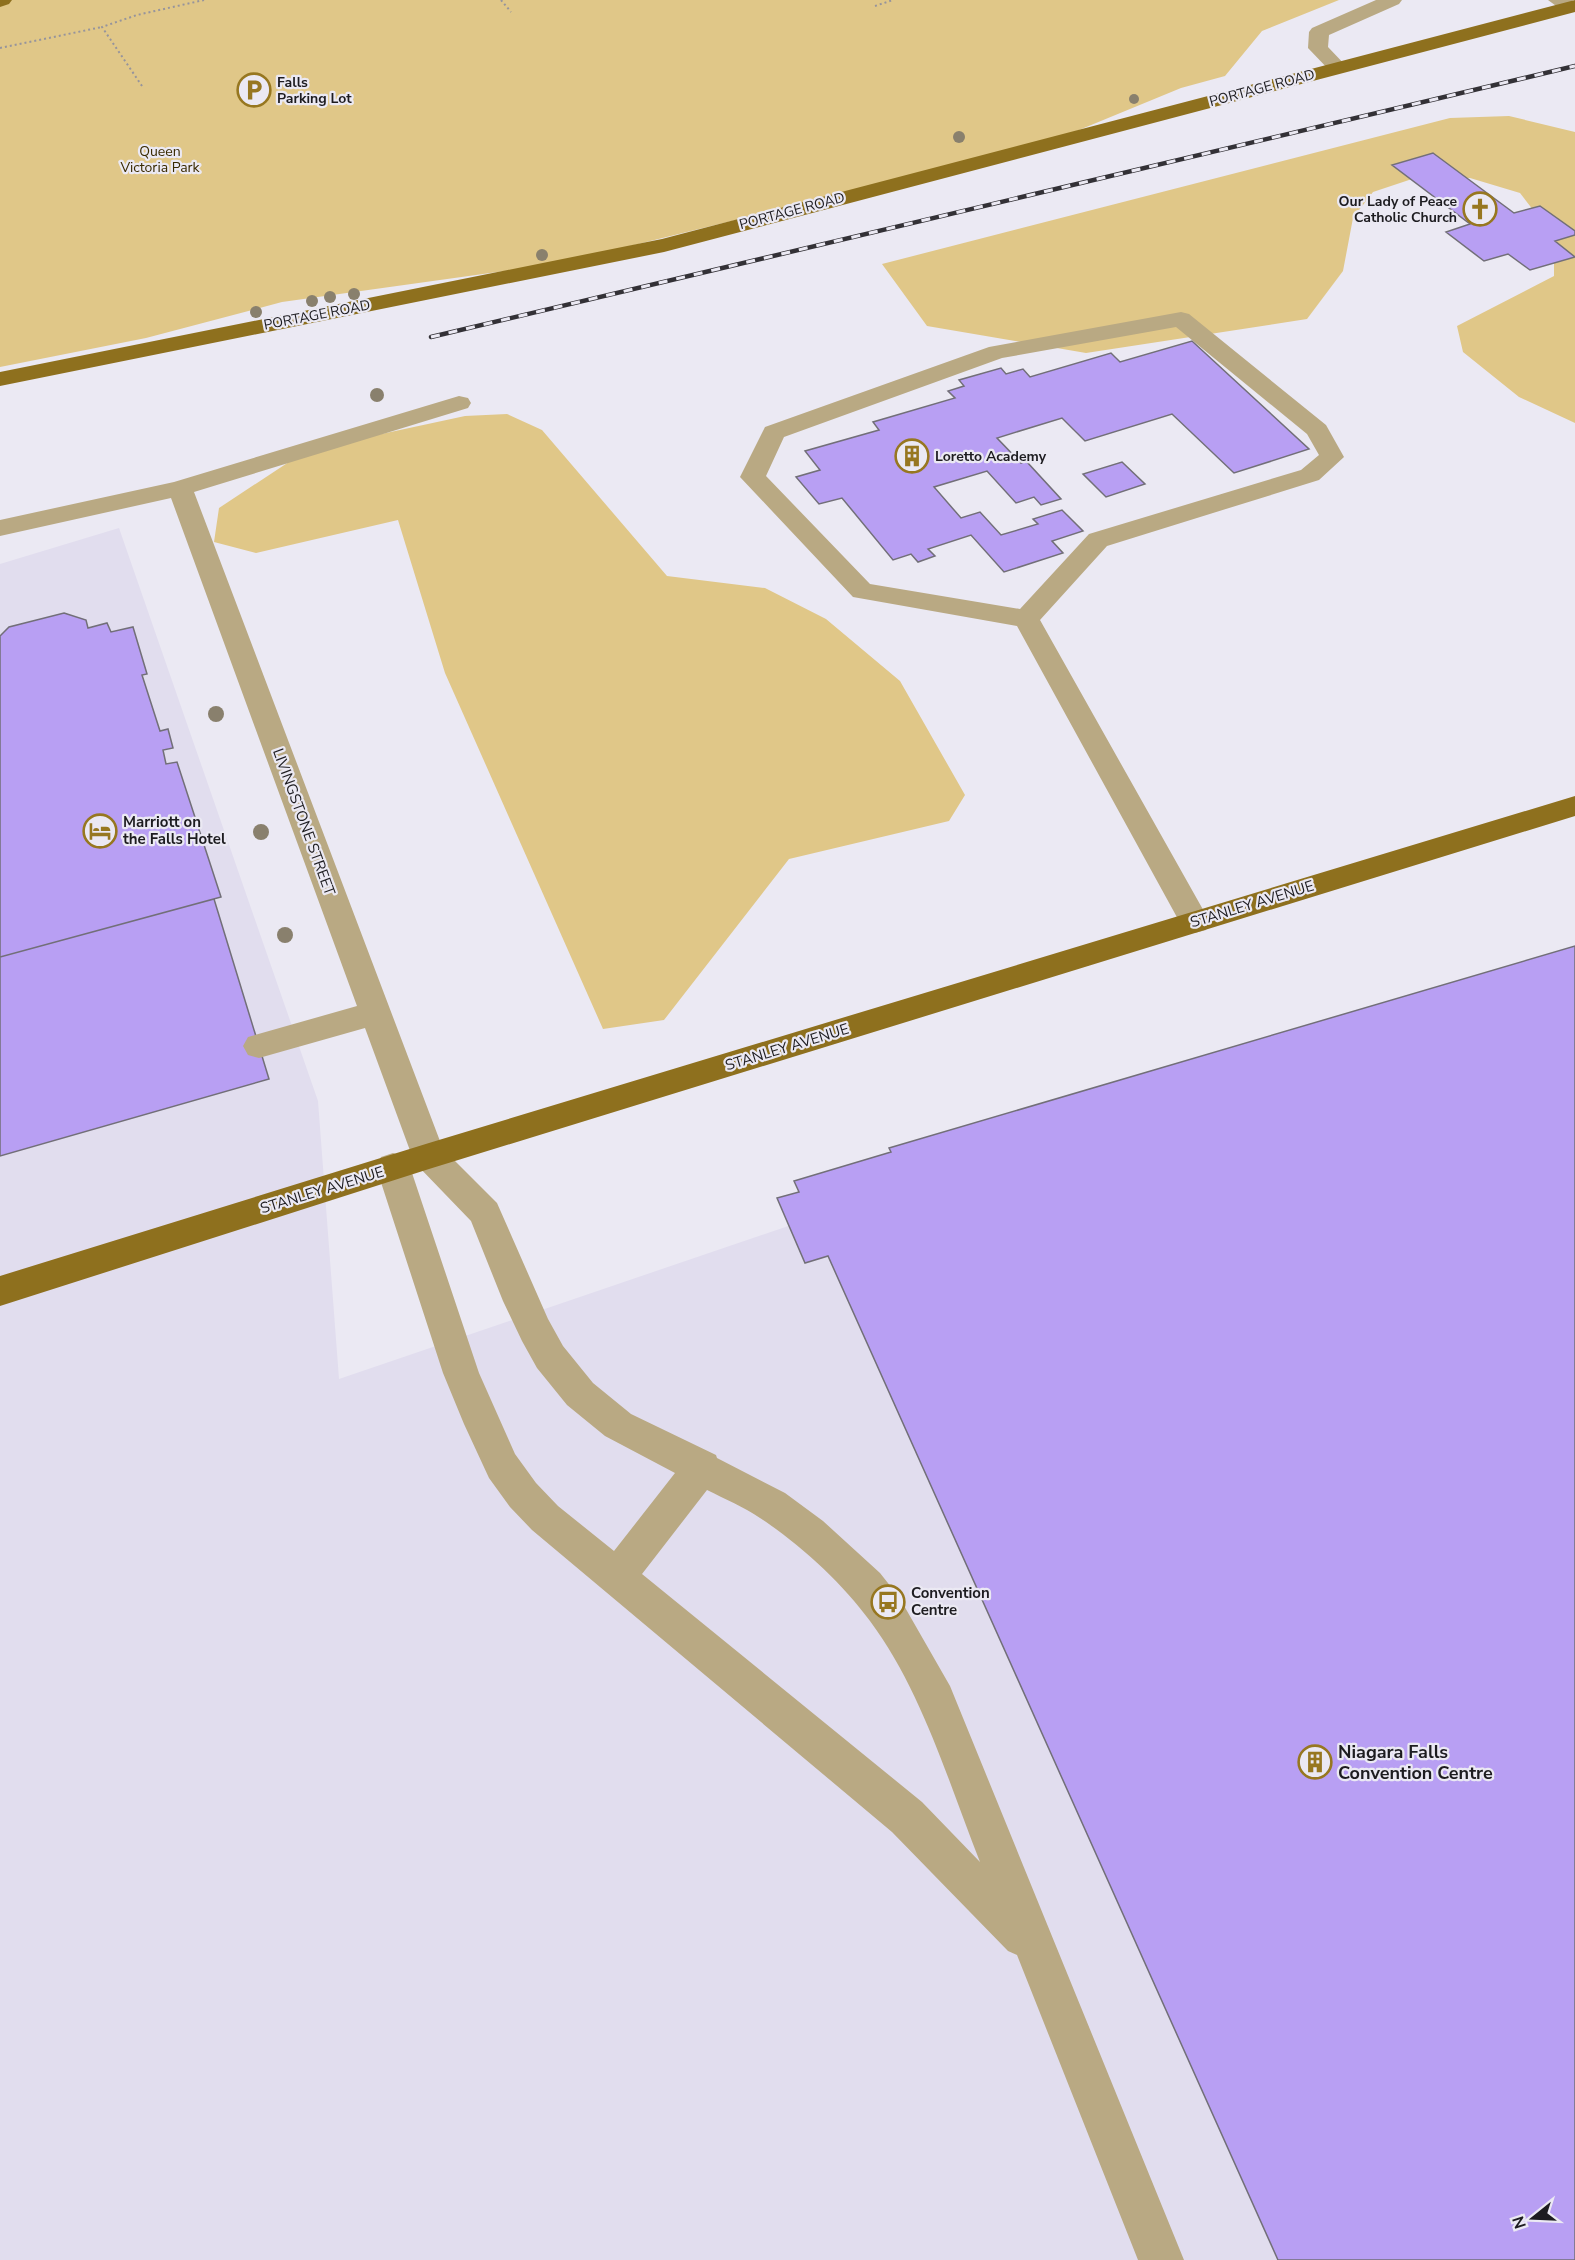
<svg xmlns="http://www.w3.org/2000/svg" width="1575" height="2260" font-family="'Nunito Sans',sans-serif">
  <rect width="100%" height="100%" fill="#ebe9f3"/>
  <path fill="#e1ddee" d="M119,528L318,1101L339,1379L1575,958V2260H0V564Z"/>
  <path fill="#e0c788" d="M0,0H1339L1262,31L1225,76L1181,88L1045,144L561,263L282,302L146,338L0,367Z
    M1509,116L1575,132V423L1519,397L1463,352L1457,326L1554,276V237L1520,193L1470,178L1418,177L1373,192L1353,218L1343,271L1307,319L1086,353L927,326L882,264L1450,118Z
    M507,414L542,430L667,576L765,588L826,619L900,681L965,795L949,821L789,859L664,1020L603,1029L445,673L398,520L256,553L214,542L219,508L307,450L465,416Z"/>
  <path fill="#b89ff3" stroke="#726f78" stroke-width="1.5" d="M1433,153L1514,213L1540,206L1575,231V235L1555,241L1575,257L1530,270L1508,254L1484,261L1446,232L1470,224L1392,165Z
    M1192,341L1309,449L1234,473L1172,414L1085,441L1062,418L997,438L1021,463L1026,461L1061,499L1041,505L1034,497L1016,503L987,471L934,487L961,518L980,512L1001,535L1038,524L1033,519L1062,510L1083,531L1052,541L1063,553L1004,572L971,535L928,549L935,556L918,562L911,554L893,560L842,498L819,504L796,477L820,470L805,451L879,430L873,422L955,398L948,391L964,386L959,380L1001,368L1006,374L1023,369L1030,377L1111,353L1120,362Z
    M1122,462L1145,484L1106,497L1083,474Z
    M64,613L86,620L88,628L107,623L111,632L133,627L147,674L142,675L160,731L168,729L173,748L163,750L166,764L177,762L221,897L0,957V636L9,627Z
    M214,899L269,1079L0,1156V957Z
    M1575,946V2260H1278L828,1256L805,1263L777,1198L799,1192L794,1181L891,1152L889,1148Z"/>
  <g fill="none" stroke-linecap="round" stroke-linejoin="round">
    <path stroke="#96949c" stroke-width="2" stroke-dasharray="2 3" stroke-linecap="butt" d="M501,0L511,12
      M875,6L893,0
      M0,48L102,27
      M142,86L102,27L137,15L204,0"/>
    <path fill="#b9a983" fill-rule="evenodd" d="M1376,0H1402L1399,4L1329,35L1328,47L1348,68L1345,72H1331L1308,48L1309,32L1312,28Z
      M1548,0H1572L1575,2V12L1563,11Z
      M1181,312L1189,314L1326,425L1344,457L1319,480L1107,546L1040,620L1210,922L1206,930L1195,933L1184,930L1017,626L853,597L740,477L765,427L989,347ZM1176,327L1307,434L1319,455L1301,470L1089,534L1020,609L870,584L766,476L784,437L1002,358Z
      M459,396L468,398L471,403L468,408L194,492L443,1149L497,1203L548,1319L563,1346L593,1383L631,1414L716,1455L717,1458L785,1493L823,1521L880,1573L899,1597L950,1686L1184,2260H1138L1017,1955L1008,1951L892,1832L532,1530L510,1507L489,1478L464,1424L443,1373L376,1167L381,1157L393,1153L405,1157L410,1167L479,1373L515,1454L536,1483L558,1506L614,1551L675,1473L605,1436L567,1405L537,1368L522,1341L503,1301L471,1221L417,1165L412,1156L365,1028L259,1058L248,1055L243,1046L248,1037L357,1006L171,498L0,536V520L174,482ZM707,1490C725,1499 744,1507 760,1518C801,1545 841,1582 870,1621C922,1691 948,1781 980,1862L922,1802L642,1574Z"/>
    <path fill="#8e701e" fill-rule="evenodd" d="M0,0H12L9,4L0,7Z
      M1575,0V12L664,252L0,386V372L662,239Z
      M1575,796V816L429,1169L0,1306V1276L429,1143Z"/>
    <g stroke="#333136" stroke-width="4.5">
      <path id="rail" d="M431,337L1575,66"/>
    </g>
    <use href="#rail" stroke="#ebe9f3" stroke-width="3" stroke-dasharray="9" stroke-linecap="butt"/>
  </g>
  <g fill="#89806d">
    <circle cx="1134" cy="99" r="5"/>
    <circle cx="959" cy="137" r="6"/>
    <circle cx="542" cy="255" r="6"/>
    <circle cx="354" cy="294" r="6"/>
    <circle cx="330" cy="297" r="6"/>
    <circle cx="312" cy="301" r="6"/>
    <circle cx="256" cy="312" r="6"/>
    <circle cx="377" cy="395" r="7"/>
    <circle cx="216" cy="714" r="8"/>
    <circle cx="261" cy="832" r="8"/>
    <circle cx="285" cy="935" r="8"/>
  </g>
  <defs>
    <g id="parking-ring" transform="scale(1.725)"><circle r="9.5" fill="#ebe9f3" stroke="#977720" stroke-width="1.5"/><path d="M-3.5-5.5H1a3.5 3.5 0 0 1 0 7H-1V5.5H-3.5ZM-1-3.4V-.6H.8a1.4 1.4 0 0 0 0-2.8Z" fill="#977720"/></g>
    <g id="church-ring" transform="scale(1.725)"><circle r="9.5" fill="#ebe9f3" stroke="#977720" stroke-width="1.5"/><path d="M-1.2-6h2.4v3.5h3.3v2.4h-3.3V6h-2.4V-.1h-3.3v-2.4h3.3Z" fill="#977720"/></g>
    <g id="building-ring" transform="scale(1.725)"><circle r="9.5" fill="#ebe9f3" stroke="#977720" stroke-width="1.5"/><path d="M-4-6H4V6H1V3H-1V6H-4ZM-2.5-4.3h1.7v1.8h-1.7ZM.8-4.3h1.7v1.8H.8ZM-2.5-1h1.7V.8h-1.7ZM.8-1h1.7V.8H.8Z" fill="#977720"/></g>
    <g id="hotel-ring" transform="scale(1.725)"><circle r="9.5" fill="#ebe9f3" stroke="#977720" stroke-width="1.5"/><path d="M-6-4.5h1.5V1H6V5H4.5V3h-9V5H-6ZM-4 0a1.8 1.8 0 1 1 3.6 0ZM.5 0V-2.5h3Q6-2.5 6 0Z" fill="#977720"/></g>
    <g id="bus-ring" transform="scale(1.725)"><circle r="9.5" fill="#ebe9f3" stroke="#977720" stroke-width="1.5"/><path d="M-5-6H5V4H4V6H2V4H-2V6H-4V4H-5ZM-3.5-4V0h7V-4ZM-3.5 1.2v1.5H-2V1.2ZM2 1.2v1.5H3.5V1.2Z" fill="#977720"/></g>
  </defs>
  <g fill-rule="evenodd">
    <use href="#parking-ring" x="254" y="90"/>
    <use href="#church-ring" x="1480" y="209"/>
    <use href="#building-ring" x="912" y="456"/>
    <use href="#hotel-ring" x="100" y="831"/>
    <use href="#bus-ring" x="888" y="1602"/>
    <use href="#building-ring" x="1315" y="1762"/>
  </g>
  <g text-anchor="middle" dominant-baseline="central" stroke-width="4.5" stroke-linejoin="round" paint-order="stroke">
    <g font-size="14" font-weight="bold" fill="#1d1c20" stroke="#ebe9f3" text-anchor="start">
      <text x="277" y="82">Falls<tspan x="277" dy="16">Parking Lot</tspan></text>
      <text x="1457" y="201" text-anchor="end">Our Lady of Peace<tspan x="1457" dy="16">Catholic Church</tspan></text>
      <text x="935" y="456">Loretto Academy</text>
    </g>
    <g font-size="14" fill="#1d1c20" stroke="#ebe9f3">
      <text transform="translate(1262 88) rotate(-15)">PORTAGE ROAD</text>
      <text transform="translate(792 211) rotate(-15)">PORTAGE ROAD</text>
      <text transform="translate(317 315) rotate(-11)">PORTAGE ROAD</text>
    </g>
    <g font-size="14" fill="#392a00" stroke="#ebe9f3">
      <text x="160" y="151">Queen<tspan x="160" dy="16">Victoria Park</tspan></text>
    </g>
    <g font-size="15" font-weight="bold" fill="#1d1c20" stroke="#ebe9f3" text-anchor="start">
      <text x="123" y="822">Marriott on<tspan x="123" dy="17">the Falls Hotel</tspan></text>
      <text x="911" y="1593">Convention<tspan x="911" dy="17">Centre</tspan></text>
    </g>
    <g font-size="15" fill="#1d1c20" stroke="#ebe9f3">
      <text transform="translate(304 822) rotate(70)">LIVINGSTONE STREET</text>
      <text transform="translate(1252 904) rotate(-17)">STANLEY AVENUE</text>
      <text transform="translate(787 1047) rotate(-17)">STANLEY AVENUE</text>
      <text transform="translate(322 1190) rotate(-17)">STANLEY AVENUE</text>
    </g>
    <g font-size="18" font-weight="bold" fill="#1d1c20" stroke="#ebe9f3" text-anchor="start">
      <text x="1338" y="1752">Niagara Falls<tspan x="1338" dy="21">Convention Centre</tspan></text>
    </g>
  </g>
  <g transform="translate(1533 2218) rotate(252)" stroke="#ebe9f3" stroke-width="4.5" paint-order="stroke">
  <path d="M0-4.5L10 22L0 15L-10 22Z" fill="#1d1c20"/>
  <text y="-9" font-size="16" font-weight="bold" text-anchor="middle" fill="#1d1c20">N</text>
  </g>
</svg>
